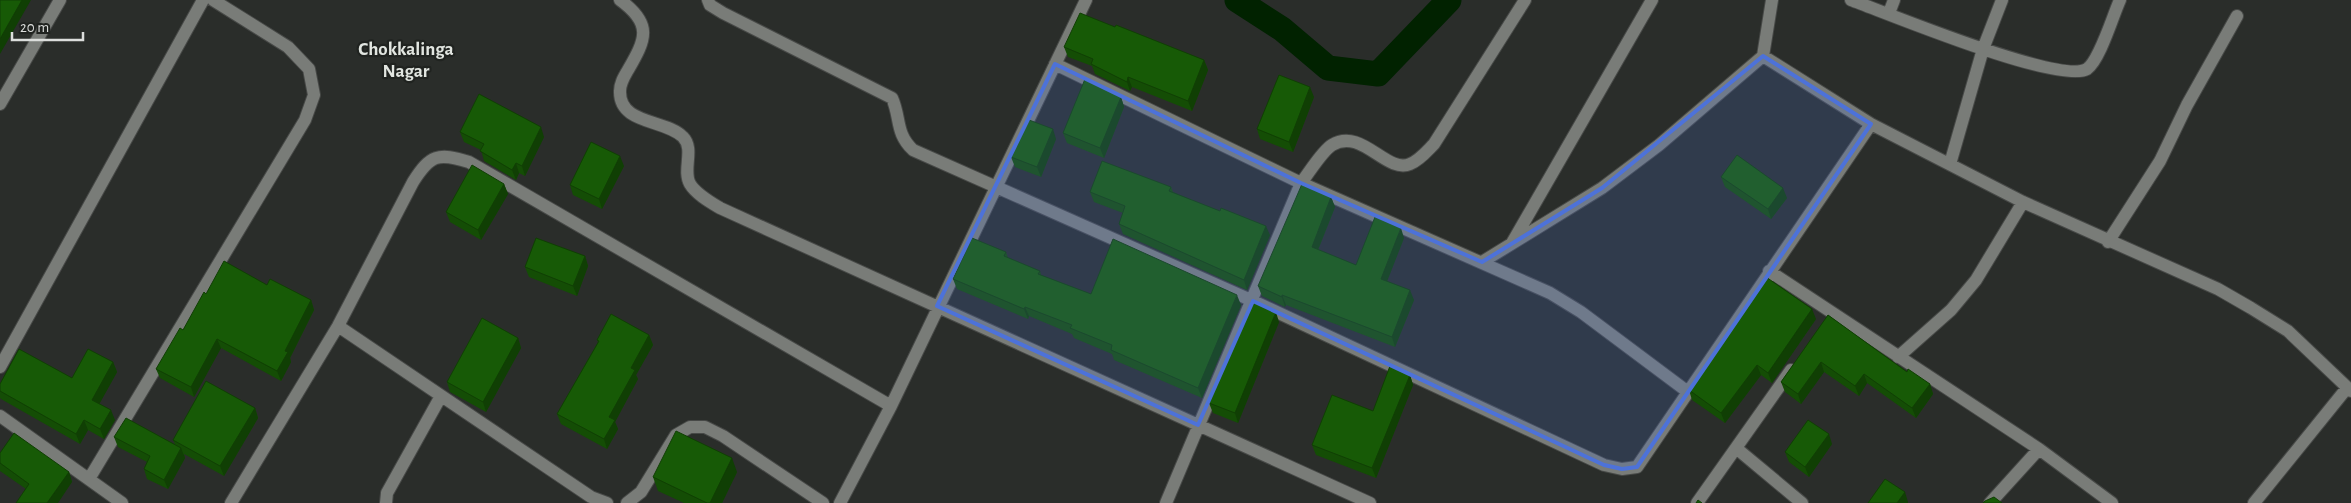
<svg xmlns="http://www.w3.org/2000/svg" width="2351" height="503" font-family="'Alegreya Sans',sans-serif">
  <rect width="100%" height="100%" fill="#2a2d2a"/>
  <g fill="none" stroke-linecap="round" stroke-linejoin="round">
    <path stroke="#012200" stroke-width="25" d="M1237,0L1282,29L1328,68L1378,74L1449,0"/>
    <g stroke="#474947" stroke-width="14">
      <path id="minor" d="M620,0C653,24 646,39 628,70C624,77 620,83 620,91C619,125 666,119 683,137C695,149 682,170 690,184C696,194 710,202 720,208L1370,503
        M708,0L710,5L723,13L892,98C901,118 895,133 913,150L1253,301L1604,465L1622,469L1637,467L1871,124
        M1851,0C1887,13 2060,85 2087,69C2100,60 2113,15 2120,0
        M1889,13L1894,0
        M1763,56L1772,0
        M1055,64L1301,183L1550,293L1581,312L1688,392
        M0,104L60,0
        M1950,164L1983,49L2002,0
        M2108,242L2160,161L2187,105L2237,16
        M1512,243L1652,0
        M1482,262L1602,188L1659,145L1763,56L1871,124L2023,202L2218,289L2251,308L2288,331L2351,391
        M1769,271L2039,449L2112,503
        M338,326L591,497L607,503
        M1898,357L1951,310L1976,280L2023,202
        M0,367L203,0
        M0,416L122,503
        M1736,448L1802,503
        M89,479L305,120L314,95L309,69L288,47L213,0
        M231,503L338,326L413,182C430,155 438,152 469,162L891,406
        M386,503L387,493L441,396
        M627,503L641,492L676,435L690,427H705L723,436L823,503
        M840,503L891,406L1086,0
        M1166,503L1301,183C1309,173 1322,151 1332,145C1362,127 1386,174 1410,164C1420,160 1427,151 1434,144L1525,0
        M1697,503L1791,370
        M1990,503L2039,449
        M2254,503L2347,388"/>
    </g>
    <use href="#minor" stroke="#797c78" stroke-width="12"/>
  </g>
  <path fill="#144d05" d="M1115,27L1204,60L1208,70L1192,111L1132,87L1130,91L1095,74L1092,66L1068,57L1064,47Z
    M1121,97L1124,107L1104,158L1067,143L1063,133Z
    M1314,97L1293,152L1260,139L1257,129Z
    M460,132L544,137L525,176L519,173L516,180L484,161L481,150L464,142Z
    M1056,139L1041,177L1015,167L1011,157Z
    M624,166L602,209L573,195L570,185Z
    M1721,177L1787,198L1771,219L1725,187Z
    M504,184L508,194L481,240L450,222L446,212Z
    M1171,187L1173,192L1270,235L1247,290L1123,234L1119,224L1123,213L1094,202L1090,192Z
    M1331,197L1335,207L1318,250L1356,265L1404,238L1387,281L1414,300L1395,347L1286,305L1285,307L1262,296L1258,286Z
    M1006,252L1008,258L1040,271L1041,275L1091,294L1241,305L1202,398L1114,360L1112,354L1074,338L1072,334L1029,316L1028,319L957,289L953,279Z
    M585,256L588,266L577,296L529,277L525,267Z
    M267,285L311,300L314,310L290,358L291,362L281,381L221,348L194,397L160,378L156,369L183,330L206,294Z
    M1828,315L1907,372L1930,384L1933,394L1916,418L1867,383L1859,396L1824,372L1801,404L1785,392L1781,382Z
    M1816,319L1772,383L1761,375L1725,423L1692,400L1689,390Z
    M1279,322L1238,423L1213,413L1209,403Z
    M649,335L653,345L636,375L638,379L615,422L618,429L607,449L561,424L557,414L598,342L597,340Z
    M518,338L521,348L486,412L450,392L447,382Z
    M113,362L117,372L99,404L115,420L104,439L88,430L80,444L1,399L0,398V384L72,378Z
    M1410,375L1413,385L1376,478L1316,455L1312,445L1373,411Z
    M255,408L258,418L224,476L184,454L185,458L168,489L147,479L144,469L147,462L118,447L114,437L175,444L173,440Z
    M1832,444L1809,477L1789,462L1785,452Z
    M0,453L69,472L72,482L26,489L0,471Z
    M737,472L722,503H684L658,491L653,477Z"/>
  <path fill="#103f04" d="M22,0H31L0,54V39Z
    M1204,60L1208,70L1192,111L1188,101Z
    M1128,77L1132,87L1130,91L1127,82Z
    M1310,87L1314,97L1293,152L1289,142Z
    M1121,97L1124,107L1104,158L1100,148Z
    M541,127L544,137L525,176L522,166Z
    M1053,129L1056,139L1041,177L1037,167Z
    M620,156L624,166L602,209L599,199Z
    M516,163L519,173L516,180L512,170Z
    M504,184L508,194L481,240L478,230Z
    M1783,188L1787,198L1771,219L1768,209Z
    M1331,197L1335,207L1315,257L1312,247Z
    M1266,226L1270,235L1247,290L1244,280Z
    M1401,228L1404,238L1384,289L1381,279Z
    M585,256L588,266L577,296L573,286Z
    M1410,290L1414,300L1395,347L1392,337Z
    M1237,295L1241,305L1202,398L1198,388Z
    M1282,295L1286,305L1285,307L1282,297Z
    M311,300L314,310L290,358L291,362L281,381L277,371L285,351Z
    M1025,307L1029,316L1028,319L1024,309Z
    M1812,309L1816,319L1772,383L1768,373Z
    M1276,312L1279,322L1238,423L1235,413Z
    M649,335L653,345L636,375L638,379L615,422L618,429L607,449L604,439L609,417L631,368Z
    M518,338L521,348L486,412L483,402Z
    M217,339L221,348L194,397L191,387Z
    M113,362L117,372L96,410L92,400Z
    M1821,362L1824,372L1801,404L1798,394Z
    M1757,365L1761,375L1725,423L1721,413Z
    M1864,374L1867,383L1859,396L1855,386Z
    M1410,375L1413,385L1376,478L1372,468Z
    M1930,384L1933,394L1916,418L1912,408Z
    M255,408L258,418L224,476L220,466Z
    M111,410L115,420L104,439L100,429Z
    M84,420L88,430L80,444L76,434Z
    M1829,434L1832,444L1809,477L1805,467Z
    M181,448L185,458L168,489L164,480Z
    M732,458L737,472L722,503H710Z
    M69,472L72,482L58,503H47Z
    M1905,492L1908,502V503H1897Z"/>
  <path fill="#175a06" stroke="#103f04" d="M0,0H22L0,39Z
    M1080,13L1115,27L1116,25L1204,60L1188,101L1128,77L1127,82L1091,64L1093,59L1064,47Z
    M1279,75L1310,87L1289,142L1257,129Z
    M1085,79L1121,97L1100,148L1063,133Z
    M479,94L541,127L522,166L516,163L512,170L480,151L484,144L460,132Z
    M1029,120L1053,129L1037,167L1011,157Z
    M591,142L620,156L599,199L570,185Z
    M1737,155L1783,188L1768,209L1721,177Z
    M1102,161L1171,187L1169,191L1220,211L1221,208L1266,226L1244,280L1119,224L1125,206L1090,192Z
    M472,165L504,184L478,230L446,212Z
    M1302,184L1331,197L1312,247L1356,265L1375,217L1401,228L1381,279L1410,290L1392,337L1282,295V297L1258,286Z
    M536,238L585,256L573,286L525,267Z
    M972,238L1006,252L1004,256L1040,271L1038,274L1091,294L1113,239L1237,295L1198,388L1111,350L1112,345L1070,328L1072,325L1025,307L1024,309L953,279Z
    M224,261L267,285L270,279L311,300L285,351L288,352L277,371L217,339L191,387L156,369L180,328L183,330L204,292L206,294Z
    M1766,277L1812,309L1768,373L1757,365L1721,413L1689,390Z
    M1252,301L1276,312L1235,413L1209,403Z
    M611,314L649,335L631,368L635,370L609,417L615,420L604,439L557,414L599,341L597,340Z
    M1828,315L1907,372L1908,369L1930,384L1912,408L1864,374L1855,386L1821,362L1798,394L1781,382Z
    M482,318L518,338L483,402L447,382Z
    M19,349L72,378L88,349L113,362L92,400L111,410L100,429L84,420L76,434L0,391V384Z
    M1390,366L1410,375L1372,468L1312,445L1332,395L1373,411Z
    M206,381L255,408L220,466L173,440Z
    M126,418L181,448L164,480L144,469L150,456L114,437Z
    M1808,420L1829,434L1805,467L1785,452Z
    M676,431L732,458L710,503H707L653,477Z
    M14,433L69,472L47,503H16L29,484L0,463V453Z
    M1885,479L1905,492L1897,503H1868Z
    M1994,497L2002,503H1983L1985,501Z
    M1698,500L1702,503H1696Z"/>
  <path fill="#4d72d9" fill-opacity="0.2" stroke="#4d72d9" stroke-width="4" stroke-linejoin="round" d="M1763,56L1871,124L1637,467L1622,469L1604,465L1253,301L1198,425L937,306L1055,64L1301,183L1482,262L1602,188Z"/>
  <g text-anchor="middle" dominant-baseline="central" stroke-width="4.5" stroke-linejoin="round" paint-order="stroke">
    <g font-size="19" font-weight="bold" fill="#e2e6e1" stroke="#202320">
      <text x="406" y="49">Chokkalinga<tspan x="406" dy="22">Nagar</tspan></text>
    </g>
  </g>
  <path d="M12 32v8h71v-8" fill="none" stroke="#dcdedc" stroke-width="2.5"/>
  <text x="20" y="32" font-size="15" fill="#dcdedc" stroke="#202320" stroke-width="4" paint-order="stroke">20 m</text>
</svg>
